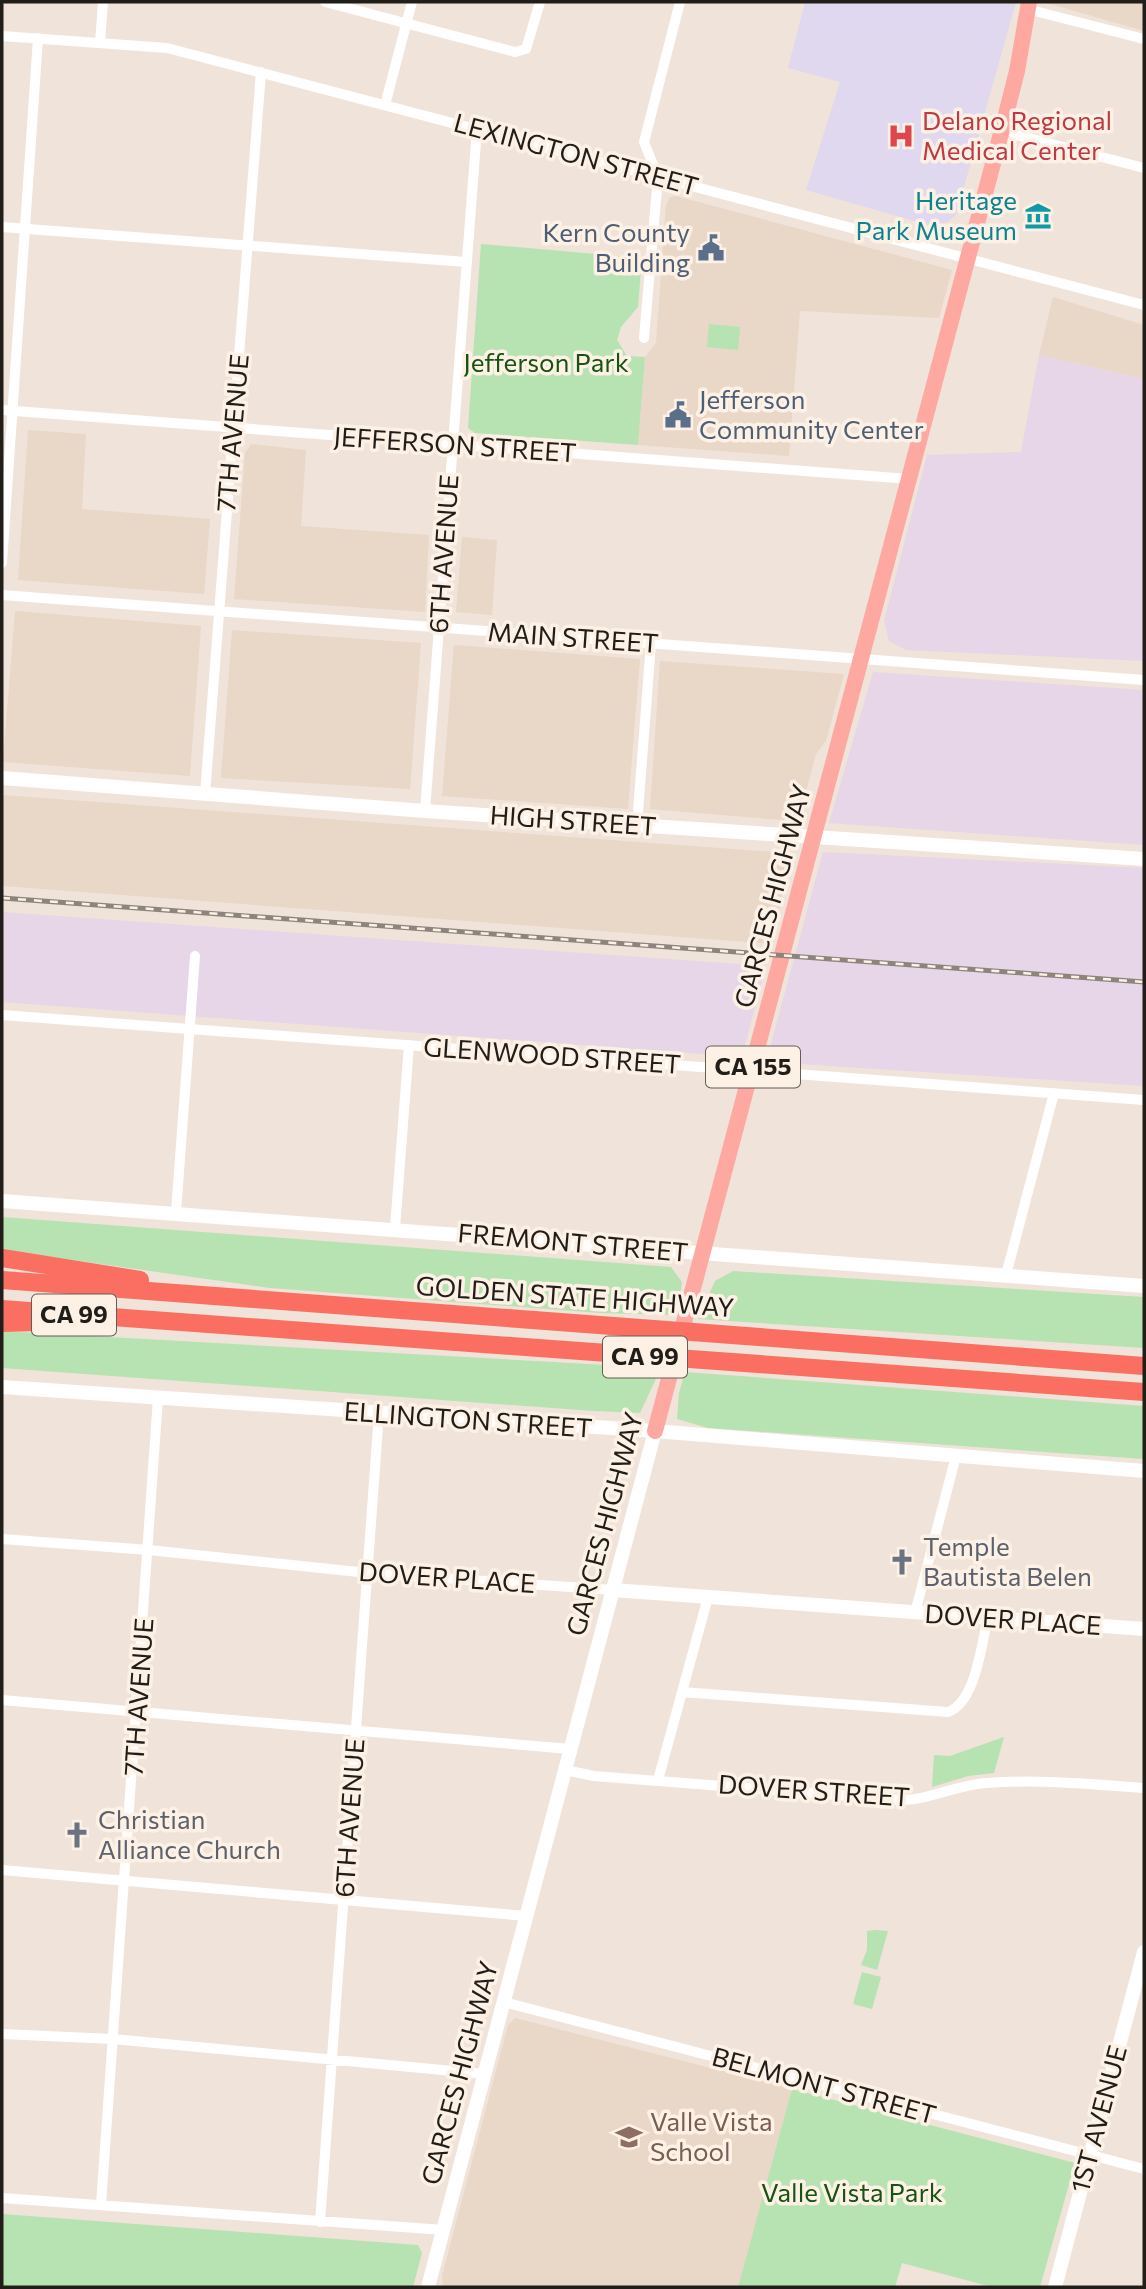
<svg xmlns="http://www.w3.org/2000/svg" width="1146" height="2289" viewBox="0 0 1146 2289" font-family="Commissioner,sans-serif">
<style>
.built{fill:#e9d7c7}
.industrial{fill:#e7d6e7}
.medical{fill:#dfd8ee}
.green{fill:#b7e2b2}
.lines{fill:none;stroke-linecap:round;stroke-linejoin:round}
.street{stroke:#fff;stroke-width:10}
.secondary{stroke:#fff;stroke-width:14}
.primary{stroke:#fda8a1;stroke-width:16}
.highway{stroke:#fb6e62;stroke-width:18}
.rail-casing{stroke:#8c847d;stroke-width:5}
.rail{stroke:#fdf1e6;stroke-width:2.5;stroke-dasharray:8;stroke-linecap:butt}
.labels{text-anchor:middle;stroke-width:7;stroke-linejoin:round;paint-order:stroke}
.shield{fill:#fdf1e6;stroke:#635d56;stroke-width:2}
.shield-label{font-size:24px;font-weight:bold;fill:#211d19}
.health-label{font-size:26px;fill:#be3a42;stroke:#fdf1e6;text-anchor:start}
.street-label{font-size:26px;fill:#211d19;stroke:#fdf1e6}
.culture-label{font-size:26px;fill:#0d838f;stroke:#fdf1e6;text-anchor:end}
.service-label{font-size:26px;fill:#4e5e75;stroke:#fdf1e6;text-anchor:end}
.park-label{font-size:26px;fill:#185411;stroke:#fdf1e6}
.worship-label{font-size:26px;fill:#5b616d;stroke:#fdf1e6;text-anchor:start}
.education-label{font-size:26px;fill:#785e54;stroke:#fdf1e6;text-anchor:start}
</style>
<rect width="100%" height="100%" fill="#f0e3d9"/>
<path class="built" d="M1144,2V31L1047,3V2Z
M676,196L952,270L939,318L800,311L789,456L638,445L645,357L656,343L666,205L670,197Z
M1053,297L1144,325V379L1039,355Z
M28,430L86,434L82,509L210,519L204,594L18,580Z
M251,444L306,450L301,526L429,535L425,612L234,599L245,453Z
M462,537L497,540L492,615L456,612Z
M15,611L201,626L190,776L3,762Z
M232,630L421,643L410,789L221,778Z
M454,645L640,659L628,809L442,796Z
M660,661L844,674L826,741L816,754L799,818L793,821L650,809Z
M2,795L665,844L790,853L773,944L2,886Z
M515,2018L792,2089L738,2287H446L443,2285L442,2276L508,2025Z"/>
<path class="industrial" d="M1039,355L1144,379V661L906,650L889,641L884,621L927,455L1021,452Z
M873,672L1144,690V845L829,823Z
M823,852L1144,868V1086L766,1062Z
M2,912L766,966L742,1057L2,1002Z"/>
<path class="medical" d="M805,2H1016L956,215L939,228L806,190L840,82L788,68Z"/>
<path class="green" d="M481,244L642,258L638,307L621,327L617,340L627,356L645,357L638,445L475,433L468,428Z
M709,324L740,327L738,350L707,347Z
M2,1217L671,1267L682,1282L679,1302L671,1315L600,1313L270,1288L2,1250Z
M733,1271L1144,1297V1348L698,1319L715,1281Z
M2,1331L661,1368L640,1413L594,1411L2,1368Z
M685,1372L1144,1406V1459L708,1428L677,1419L679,1393Z
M1004,1737L994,1773L968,1776L932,1787L934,1755L950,1756Z
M875,1930L888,1931L877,1970L861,1965L867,1950V1931Z
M862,1972L881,1977L872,2009L853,2004Z
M792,2089L1075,2163L1040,2287H992L902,2263L895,2287H738Z
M2,2214L418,2245L422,2253L413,2287H2Z"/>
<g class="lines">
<path class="street" d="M325,2L515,52L526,49L540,2
M1027,9L1144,39
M2,36L167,48L1144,305
M100,43L103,2
M385,105L412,2
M1003,126L1017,135L1144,168
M2,227L466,262
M644,338L658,177L644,142L680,2
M2,410L909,479
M2,563L38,38
M2,595L1144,680
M205,794L261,72
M425,811L477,129
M637,825L651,643
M2,1015L1144,1100
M176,1212L195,956
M395,1228L409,1045
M1006,1275L1054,1093
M2,1539L149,1550L368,1573L613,1590
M915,1613L956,1456
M682,1692L948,1712C976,1702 981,1645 988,1618
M2,1700L570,1749
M565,1770L594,1776L901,1800C930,1800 956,1785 986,1783C1039,1779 1091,1784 1144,1788
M658,1780L708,1597
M2,1870L526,1916
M504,2002L1144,2169
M2,2034L113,2039L485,2074
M2,2198L444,2230
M101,2205L158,1398
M320,2222L379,1413"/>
<path class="secondary" d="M2,778L425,811L1144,859
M2,1201L1144,1286
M2,1387L655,1431L1144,1471
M613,1590L1144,1629
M428,2287L655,1431
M1055,2287L1144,1952"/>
<path class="primary" d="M655,1431L1003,126L1017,71L1029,2"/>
<path class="highway" d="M2,1258L140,1280
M2,1280L1144,1366
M2,1309L1144,1392
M2,1323L40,1322"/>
<g class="rail-casing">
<path id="rail" d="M2,898L1144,982"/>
</g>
<use href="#rail" class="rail"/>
</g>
<defs>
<g id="hospital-bare" transform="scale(2.1)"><path d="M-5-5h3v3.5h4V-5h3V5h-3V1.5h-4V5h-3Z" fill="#e0444e" stroke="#fdf1e6" stroke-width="2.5" paint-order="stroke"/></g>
<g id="museum-bare" transform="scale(2.1)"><path d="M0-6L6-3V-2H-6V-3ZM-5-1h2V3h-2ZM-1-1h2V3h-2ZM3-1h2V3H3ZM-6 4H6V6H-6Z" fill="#0f9aa8" stroke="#fdf1e6" stroke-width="2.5" paint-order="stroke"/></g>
<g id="civic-bare" transform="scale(2.1)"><path d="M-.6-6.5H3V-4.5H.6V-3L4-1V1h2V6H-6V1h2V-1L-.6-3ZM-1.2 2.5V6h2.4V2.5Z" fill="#5c6f8a" stroke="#fdf1e6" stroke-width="2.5" paint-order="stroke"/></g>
<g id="church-bare" transform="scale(2.1)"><path d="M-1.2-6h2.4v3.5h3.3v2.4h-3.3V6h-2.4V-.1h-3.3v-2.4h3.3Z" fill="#6b7280" stroke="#fdf1e6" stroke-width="2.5" paint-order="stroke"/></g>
<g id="school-bare" transform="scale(2.1)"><path d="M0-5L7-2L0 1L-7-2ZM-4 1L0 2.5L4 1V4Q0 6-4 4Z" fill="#8d6e63" stroke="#fdf1e6" stroke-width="2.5" paint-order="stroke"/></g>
</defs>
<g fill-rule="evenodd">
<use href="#hospital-bare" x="901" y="136"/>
<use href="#museum-bare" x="1038" y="216"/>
<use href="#civic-bare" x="711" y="248"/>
<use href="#civic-bare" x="678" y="415"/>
<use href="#church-bare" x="902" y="1562"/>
<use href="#church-bare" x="77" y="1835"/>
<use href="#school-bare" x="629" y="2137"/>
</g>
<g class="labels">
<g class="shield">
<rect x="706" y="1046.5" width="94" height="41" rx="5"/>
<rect x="32" y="1294.5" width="84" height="41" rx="5"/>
<rect x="603" y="1336.5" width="84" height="41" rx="5"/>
</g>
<g class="shield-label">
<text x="753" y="1075">CA 155</text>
<text x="74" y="1323">CA 99</text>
<text x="645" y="1365">CA 99</text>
</g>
<g class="health-label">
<text x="922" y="130">Delano Regional<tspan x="922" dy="30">Medical Center</tspan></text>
</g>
<g class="street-label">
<text transform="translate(576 155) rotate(15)" y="9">LEXINGTON STREET</text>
<text transform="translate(233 433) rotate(-85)" y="9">7TH AVENUE</text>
<text transform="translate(455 445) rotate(4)" y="9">JEFFERSON STREET</text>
<text transform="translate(444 554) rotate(-86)" y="9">6TH AVENUE</text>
<text transform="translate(573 638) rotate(4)" y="9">MAIN STREET</text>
<text transform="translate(573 821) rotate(4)" y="9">HIGH STREET</text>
<text transform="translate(773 896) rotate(-75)" y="9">GARCES HIGHWAY</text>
<text transform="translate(552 1056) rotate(4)" y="9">GLENWOOD STREET</text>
<text transform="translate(573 1243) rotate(5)" y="9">FREMONT STREET</text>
<text transform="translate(575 1297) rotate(4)" y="9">GOLDEN STATE HIGHWAY</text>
<text transform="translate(468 1420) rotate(4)" y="9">ELLINGTON STREET</text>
<text transform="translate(605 1524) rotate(-75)" y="9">GARCES HIGHWAY</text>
<text transform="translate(447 1578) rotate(4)" y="9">DOVER PLACE</text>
<text transform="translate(1013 1620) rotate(4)" y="9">DOVER PLACE</text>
<text transform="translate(139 1697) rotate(-86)" y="9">7TH AVENUE</text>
<text transform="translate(814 1791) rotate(4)" y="9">DOVER STREET</text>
<text transform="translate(350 1818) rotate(-86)" y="9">6TH AVENUE</text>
<text transform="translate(460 2073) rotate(-75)" y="9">GARCES HIGHWAY</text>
<text transform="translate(824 2086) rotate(15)" y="9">BELMONT STREET</text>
<text transform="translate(1099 2119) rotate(-75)" y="9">1ST AVENUE</text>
</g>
<g class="culture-label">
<text x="1017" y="210">Heritage<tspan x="1017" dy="30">Park Museum</tspan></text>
</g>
<g class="service-label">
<text x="690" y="242">Kern County<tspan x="690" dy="30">Building</tspan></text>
<text x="699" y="409" text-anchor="start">Jefferson<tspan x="699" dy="30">Community Center</tspan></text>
</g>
<g class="park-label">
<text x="546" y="372">Jefferson Park</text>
<text x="852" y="2202">Valle Vista Park</text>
</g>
<g class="worship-label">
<text x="923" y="1556">Temple<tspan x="923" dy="30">Bautista Belen</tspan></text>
<text x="98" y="1829">Christian<tspan x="98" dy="30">Alliance Church</tspan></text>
</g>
<g class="education-label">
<text x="650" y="2131">Valle Vista<tspan x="650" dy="30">School</tspan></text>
</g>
</g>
<rect width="1146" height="2289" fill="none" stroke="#211d19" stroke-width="7"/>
</svg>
